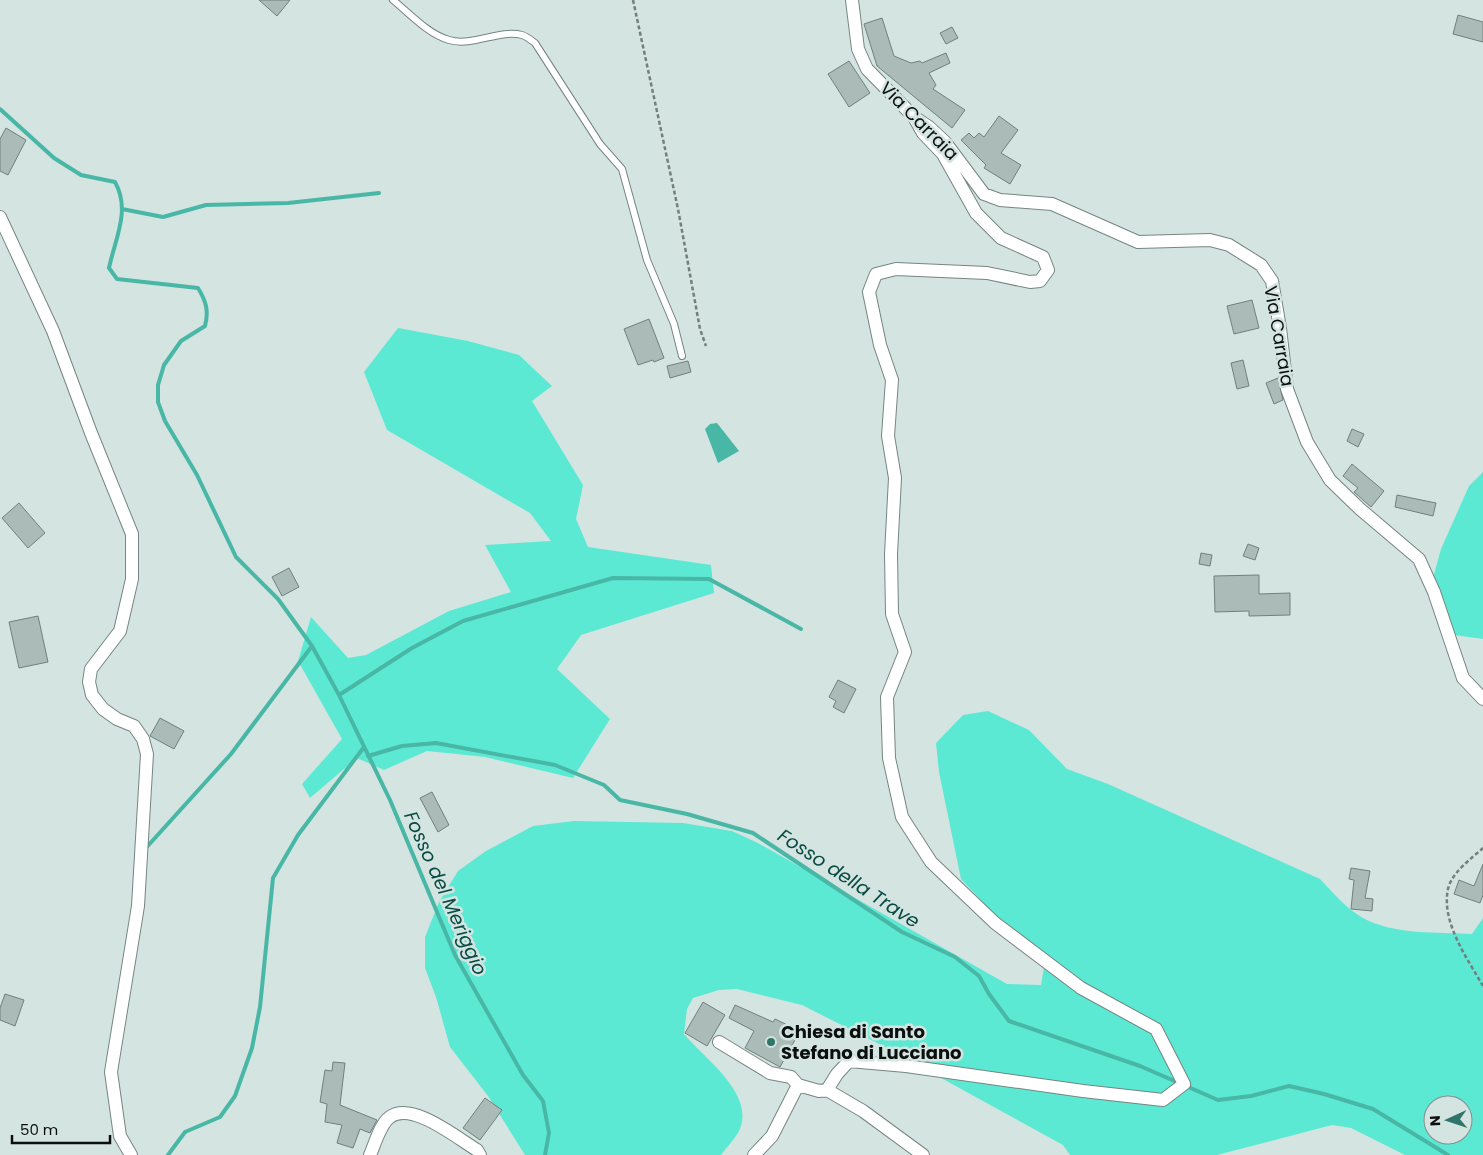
<svg xmlns="http://www.w3.org/2000/svg" width="1483" height="1155" viewBox="0 0 1483 1155" font-family="Poppins,sans-serif">
<style>
.green{fill:#5ce9d4;fill-rule:evenodd}
.water{fill:#48b7a6}
.lines{fill:none;stroke-linecap:round;stroke-linejoin:round}
.stream{stroke:#48b7a6;stroke-width:4}
.building{fill:#abbbb7;stroke:#71807d}
.service-casing{stroke:#768581;stroke-width:8}
.minor-casing{stroke:#768581;stroke-width:14}
.path{stroke:#747f7d;stroke-width:2.5;stroke-dasharray:4 2.5;stroke-linecap:butt}
.service{stroke:#fff;stroke-width:6}
.minor{stroke:#fff;stroke-width:12}
.poi-dot{fill:#2f756a;stroke:#d4e4e1;stroke-width:2}
.labels{text-anchor:middle;stroke-width:5;stroke-linejoin:round;paint-order:stroke}
.street-label{font-size:18px;fill:#0b100f;stroke:#d4e4e1}
.poi-label{font-size:18px;font-weight:bold;fill:#0b100f;stroke:#d4e4e1;text-anchor:start}
.water-label{font-size:19px;font-style:italic;fill:#084b43;stroke:#d4e4e1}
</style>
<rect width="100%" height="100%" fill="#d4e4e1"/>
<path class="green" d="M398,328L468,341L519,355L552,386L532,401L583,485L576,519L588,547L711,565L714,593L581,635L557,669L610,719L573,778L485,757L427,751L384,770L357,758L310,798L302,784L342,739L298,661L311,617L348,658L366,655L449,611L511,592L485,545L551,541L530,513L387,430L364,372Z
M1483,472V639L1454,635L1433,578L1441,549L1469,486Z
M988,711L1029,730L1067,769L1108,784L1320,879C1333,893 1346,908 1363,918C1394,935 1438,932 1472,934L1483,918V1155H1405L1351,1128L1332,1125L1217,1155H1070L1063,1145L883,1046L802,1005L737,989L719,990L693,998L687,1009L684,1034C706,1060 758,1096 738,1133C733,1141 726,1148 721,1155H525L488,1096L450,1047L436,997L425,968V937L439,902L458,871L486,851L533,826L574,821L683,823L732,831L758,843L1007,984L1041,985L1044,967L961,879L939,772L936,743L963,715ZM1433,1105H1463V1135H1433Z"/>
<path class="water" d="M717,423L739,451L718,463L705,429L710,424Z"/>
<g class="lines">
<path class="stream" d="M0,109L54,158L81,175L115,182C131,210 115,239 109,268L117,279L198,288C206,301 209,311 205,326L181,341L164,365L158,385V402L165,421L197,475L236,557L278,599L312,646L339,695L390,800L455,955L523,1075L543,1101L549,1133L545,1155
M122,209L163,217L206,205L288,203L379,193
M339,695L412,648L463,621L613,578L709,579L801,629
M368,756L402,746L436,743L555,765L604,785L620,800L687,814L753,833L902,932L955,957L979,976L989,994L1009,1021L1140,1066L1179,1083
M145,849L231,754L312,646
M1186,1086L1218,1100L1251,1096L1289,1086L1324,1094L1373,1109L1448,1155
M168,1155L185,1132L220,1117L235,1096L252,1048L260,1007L273,878L298,835L364,747"/>
</g>
<path class="building" d="M259,0H290L277,16Z
M1458,15L1483,22V42L1453,34Z
M882,18L894,56L911,63L920,61L922,63L946,53L950,63L929,73L936,85L933,89L965,110L952,128L877,66L864,24Z
M952,27L958,38L946,44L940,33Z
M849,61L870,93L849,107L828,74Z
M999,116L1018,130L1001,153L1021,165L1010,184L984,168L986,165L961,140L969,133L974,138L979,133L984,137Z
M6,128L26,140L8,175L0,171V139Z
M1252,300L1259,328L1234,334L1227,306Z
M649,319L664,358L654,362L653,360L638,365L624,329Z
M1243,360L1249,386L1237,389L1231,363Z
M688,361L691,372L670,378L667,366Z
M1278,378L1283,400L1274,404L1266,383Z
M1352,429L1364,434L1358,447L1347,441Z
M1352,464L1384,491L1371,507L1354,492L1358,488L1343,476Z
M1397,495L1436,503L1433,516L1395,507Z
M19,503L45,533L28,548L2,518Z
M1248,544L1259,548L1255,560L1243,556Z
M1201,553L1212,555L1210,566L1199,564Z
M289,568L299,587L282,596L272,577Z
M1259,575V594L1290,593V615L1249,616V611L1215,612L1214,576Z
M38,616L48,662L19,668L9,622Z
M838,680L856,689L844,713L833,707L836,701L829,697Z
M160,718L184,731L174,749L150,736Z
M432,792L449,825L438,832L420,798Z
M1483,864V895L1480,903L1454,894L1459,880L1474,886Z
M1351,868L1370,871L1365,898L1373,899L1372,911L1351,909L1354,880L1349,879Z
M5,994L24,1000L15,1026L0,1020V1008Z
M703,1002L725,1015L707,1046L685,1033Z
M735,1005L773,1022L775,1019L800,1031L780,1067L745,1048L754,1031L729,1018Z
M333,1062L345,1063L340,1105L377,1120L370,1133L360,1129L353,1148L337,1143L342,1125L325,1122L327,1104L320,1102L325,1070L332,1071Z
M485,1098L502,1110L480,1140L463,1128Z"/>
<g class="lines">
<g class="service-casing">
<path id="service" d="M393,0C410,14 428,34 449,40C473,47 499,29 522,35C526,36 531,40 535,43L600,144L622,169L647,260L674,324L682,356"/>
</g>
<g class="minor-casing">
<path id="minor" d="M852,0L858,49L867,69L914,117L929,127L945,142L984,194L1000,200L1052,204L1138,242L1210,240L1229,245L1261,265L1272,281L1280,328L1287,389L1307,442L1330,480L1360,509L1419,559L1434,592L1463,678L1483,699
M0,217L53,331L91,433L132,534V579L120,631L91,669L89,682L92,695L103,709L117,719L134,726L143,739L147,754L138,906L111,1072L120,1136L131,1155
M719,1042L770,1073L791,1077L798,1085
M827,1090L863,1111L923,1155
M370,1155C375,1144 380,1124 390,1117C412,1101 457,1138 477,1150L480,1155
M754,1155L772,1136L798,1085L819,1091L827,1090L837,1074L849,1061L906,1066L1083,1091L1163,1100L1184,1084L1156,1029L1081,988L995,923L931,862L902,817L889,758L887,697L905,652L892,614L891,554L895,478L888,436L892,380L880,345L869,292L876,274L896,269L987,273L1030,282L1040,281L1048,270L1043,257L1001,238L976,213L943,154L923,133L914,117"/>
</g>
<path class="path" d="M633,0L678,209L700,329L706,346
M1483,848C1471,859 1452,872 1448,889C1441,922 1467,958 1483,986"/>
<use href="#service" class="service"/>
<use href="#minor" class="minor"/>
</g>
<circle class="poi-dot" cx="771" cy="1042" r="5"/>
<g class="labels">
<g class="street-label">
<text transform="translate(919 121) rotate(45)" y="6">Via Carraia</text>
<text transform="translate(1279 336) rotate(80)" y="6">Via Carraia</text>
</g>
<g class="poi-label">
<text x="781" y="1038">Chiesa di Santo<tspan x="781" dy="21">Stefano di Lucciano</tspan></text>
</g>
<g class="water-label">
<text transform="translate(849 878) rotate(33)" y="7">Fosso della Trave</text>
<text transform="translate(446 893) rotate(66)" y="7">Fosso del Meriggio</text>
</g>
</g>
<g transform="translate(1448 1120) rotate(267)"><circle r="24" fill="#d4e4e1" stroke="#848f8d"/>
<path d="M0-4L9 19L0 12L-9 19Z" fill="#2f756a"/>
<text y="-8" font-size="14" font-weight="bold" text-anchor="middle" fill="#0b100f">N</text>
</g>
<path d="M12 1135v8h98v-8" fill="none" stroke="#0b100f" stroke-width="2.5"/>
<text x="20" y="1135" font-size="15" fill="#0b100f" stroke="#d4e4e1" stroke-width="4" paint-order="stroke">50 m</text>
</svg>
